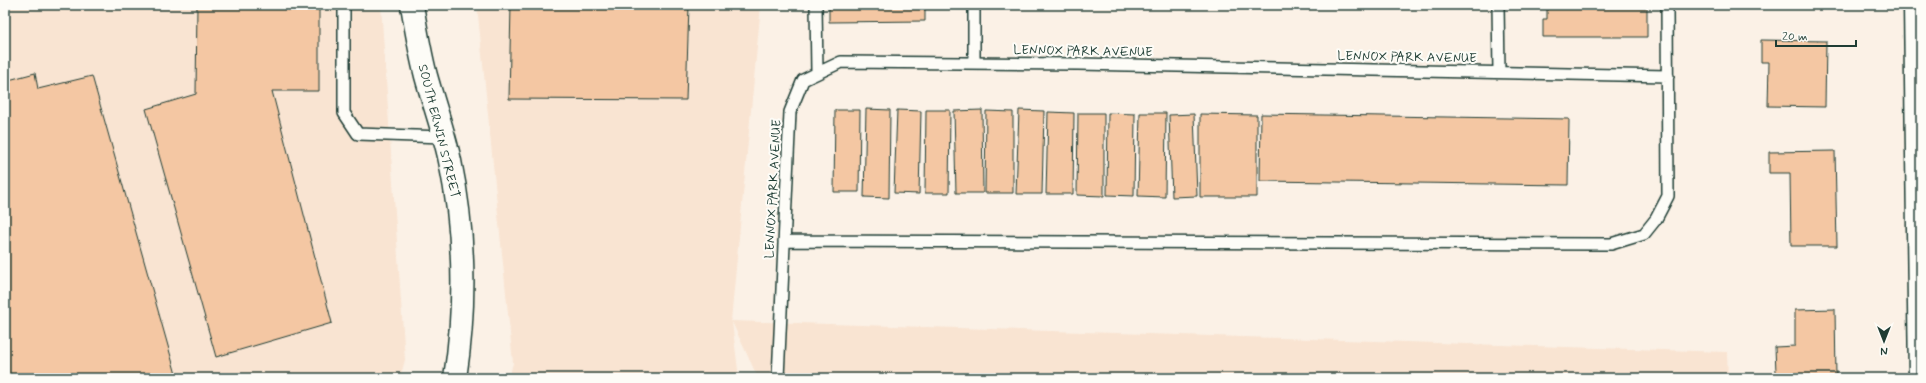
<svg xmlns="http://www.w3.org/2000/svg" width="1926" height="383" viewBox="0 0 1926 383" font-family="Mynerve,sans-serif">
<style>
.built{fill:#f9e4d2}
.building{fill:#f4c7a3;stroke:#1f3d34}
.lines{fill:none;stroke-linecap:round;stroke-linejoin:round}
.lane-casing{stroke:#1f3d34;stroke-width:14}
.street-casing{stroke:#1f3d34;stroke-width:25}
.secondary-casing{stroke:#1f3d34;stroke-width:25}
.lane{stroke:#fdfcf7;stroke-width:11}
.street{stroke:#fdfcf7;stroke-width:22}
.secondary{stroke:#fdfcf7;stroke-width:22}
.labels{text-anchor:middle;stroke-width:4;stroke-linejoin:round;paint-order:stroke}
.street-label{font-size:13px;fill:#1f3d34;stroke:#fdfcf7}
</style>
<rect width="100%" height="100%" fill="#fbf1e6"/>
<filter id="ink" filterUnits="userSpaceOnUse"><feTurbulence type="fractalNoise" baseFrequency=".025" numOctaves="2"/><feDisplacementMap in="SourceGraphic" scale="8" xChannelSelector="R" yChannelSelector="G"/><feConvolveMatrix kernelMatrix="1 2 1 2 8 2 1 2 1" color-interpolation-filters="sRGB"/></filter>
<g filter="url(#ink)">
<path class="built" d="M5,5H381L405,360L400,378H5Z
M477,5H761L731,321L1727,352L1728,378H758L732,322L739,378H509L513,363Z"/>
<path class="building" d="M197,5H319V91H272L332,323L216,357L146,109L196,94Z
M511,5H689L686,100L509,99Z
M829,5H925V21L829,22Z
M1547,5H1647V37H1543V19H1547Z
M1761,40L1826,41L1825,107L1768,106L1769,62H1761Z
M35,73L38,89L92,76L177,378H5V81Z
M866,109L890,110L889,198L864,197Z
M835,110H860L859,192H834Z
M897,110L921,111L919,194L894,193Z
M926,110H950L949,193H925Z
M982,110L983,193H956L954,111Z
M1019,110L1044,111L1042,194H1016Z
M986,111L1013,112V193H985Z
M1048,112L1074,113L1073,194H1046Z
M1078,113H1104V196L1077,195Z
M1108,113L1135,114L1134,196L1107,195Z
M1140,113H1166L1165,197L1138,196Z
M1194,114L1197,196L1172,197L1169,115Z
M1200,114L1257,115V197H1200Z
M1261,114L1569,119L1568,185L1260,181Z
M1835,151L1837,246H1791L1790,173H1769V152Z
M1835,309L1836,378H1794V373H1776L1775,347L1795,346V310Z"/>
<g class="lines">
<g class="lane-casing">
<path id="lane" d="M344,5V113L358,134L443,137
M816,5L817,73
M1498,5L1499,72
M974,63V5
M784,241L1611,244L1644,234L1656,219L1668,196L1667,5
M778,378L790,112L803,80L841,62L1078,64L1668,76"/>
</g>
<g class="street-casing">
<path id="street" d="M1915,5L1920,378"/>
</g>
<g class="secondary-casing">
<path id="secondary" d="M412,5C416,29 420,53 426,76C434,105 444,132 450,161C465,233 466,306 455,378"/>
</g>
<use href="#lane" class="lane"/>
<use href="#street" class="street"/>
<use href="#secondary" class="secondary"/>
</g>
</g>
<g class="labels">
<g class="street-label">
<text transform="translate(1083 50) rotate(1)" y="5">LENNOX PARK AVENUE</text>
<text transform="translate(1407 56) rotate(1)" y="5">LENNOX PARK AVENUE</text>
<text transform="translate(440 131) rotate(76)" y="5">SOUTH ERWIN STREET</text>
<text transform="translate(772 189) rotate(-87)" y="5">LENNOX PARK AVENUE</text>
</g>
</g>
<rect width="1926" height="383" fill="none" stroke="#fdfcf7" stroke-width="20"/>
<rect x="10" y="10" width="1906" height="363" fill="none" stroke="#1f3d34" stroke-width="1.5" filter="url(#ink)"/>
<g transform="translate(1884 341) rotate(180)" stroke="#fdfcf7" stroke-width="3" paint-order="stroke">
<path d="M0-3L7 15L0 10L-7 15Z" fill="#1f3d34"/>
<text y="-6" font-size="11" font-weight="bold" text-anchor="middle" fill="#1f3d34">N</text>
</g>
<path d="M1776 40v6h80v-6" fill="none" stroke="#1f3d34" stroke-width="2"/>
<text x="1782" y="40" font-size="12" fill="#1f3d34" stroke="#fdfcf7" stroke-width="3" paint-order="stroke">20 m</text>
</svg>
